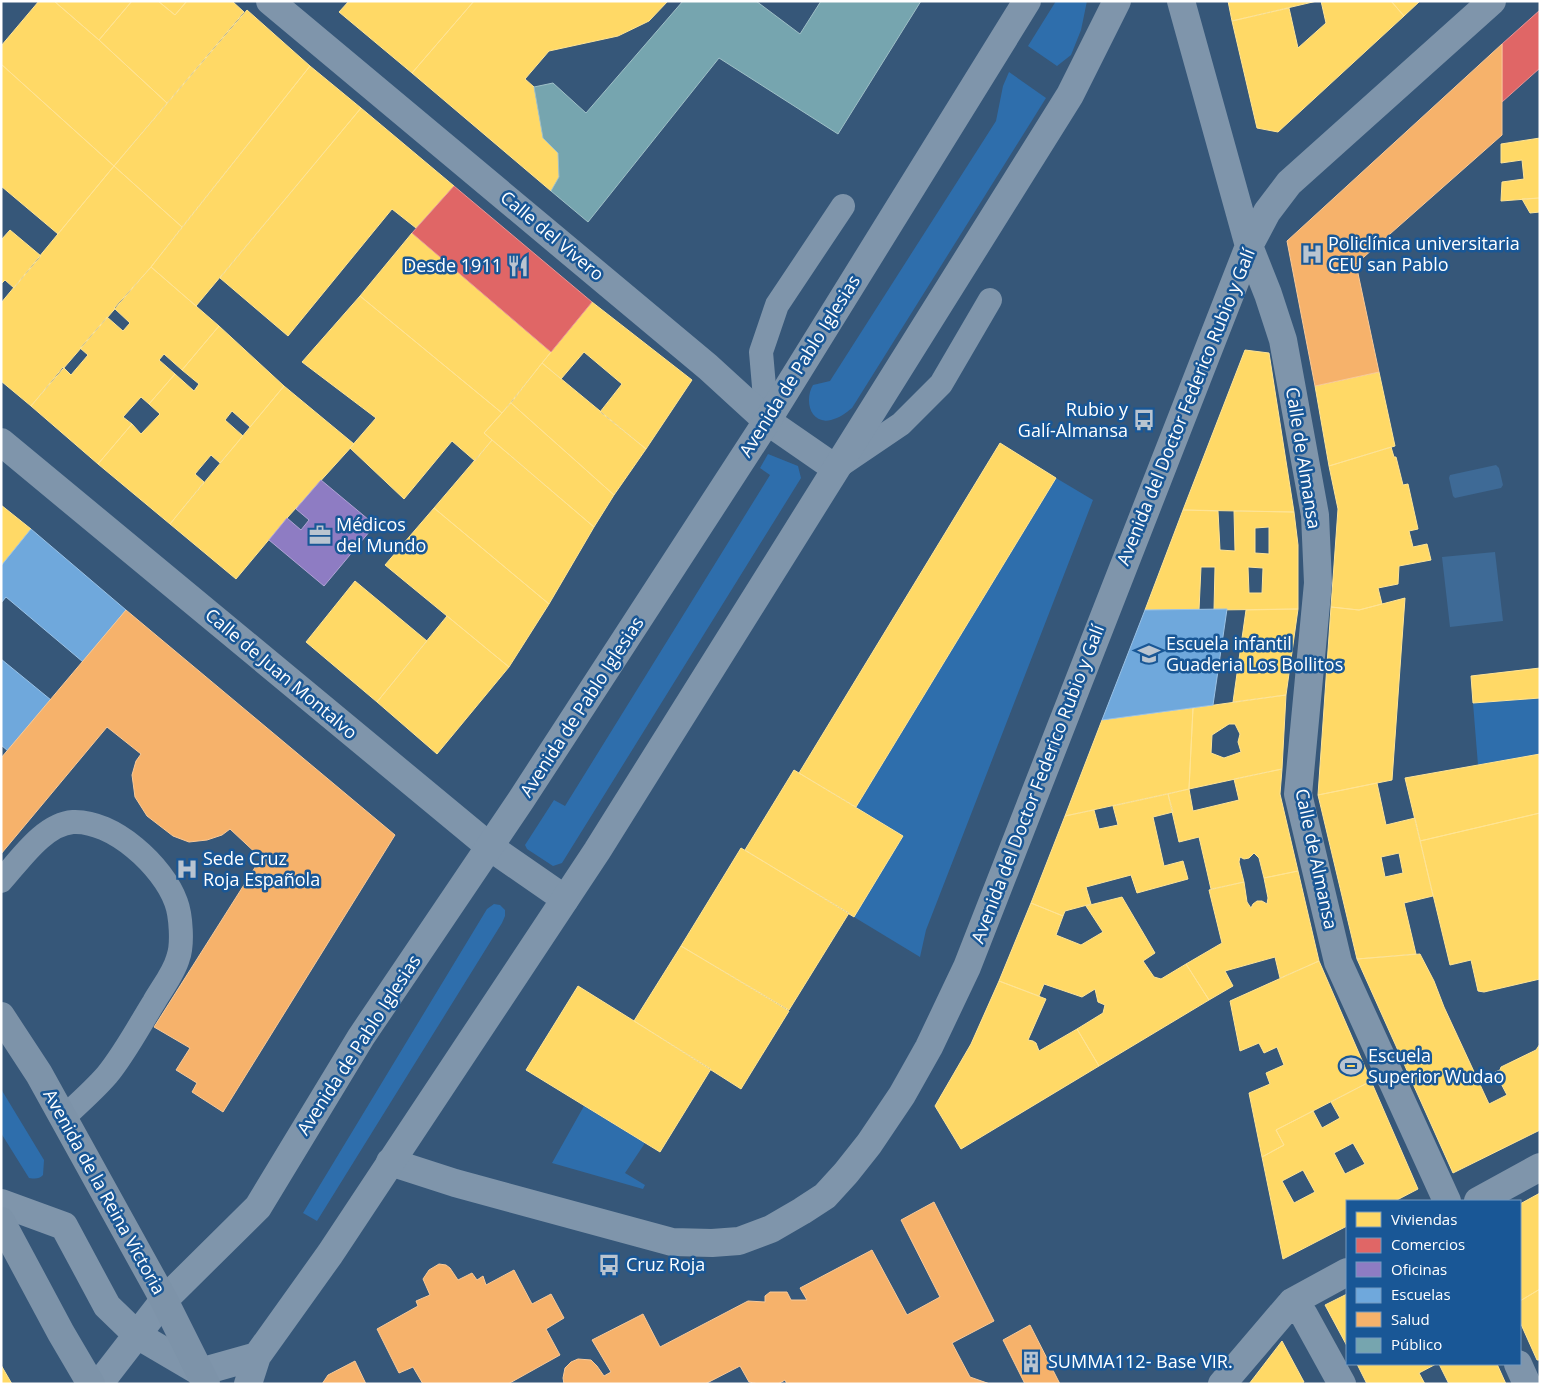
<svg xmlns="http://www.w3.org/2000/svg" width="1541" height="1385" viewBox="0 0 1541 1385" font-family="'Open Sans',sans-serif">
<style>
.green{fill:#2e6eac}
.water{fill:#3e6a96}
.homes{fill:#ffd966;stroke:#ffe494;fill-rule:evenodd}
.shops{fill:#e06666;stroke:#e99494}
.offices{fill:#8e7cc3;stroke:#b0a3d5}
.schools{fill:#6fa8dc;stroke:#9ac2e6}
.health{fill:#f6b26b;stroke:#f9c997}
.public{fill:#76a5af;stroke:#9fc0c7}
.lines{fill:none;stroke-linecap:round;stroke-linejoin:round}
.service{stroke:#7f95ab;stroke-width:24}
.minor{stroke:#7f95ab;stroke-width:28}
.tertiary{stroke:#7f95ab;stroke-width:28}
.primary{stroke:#7d93a9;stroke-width:28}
.labels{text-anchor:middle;stroke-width:5;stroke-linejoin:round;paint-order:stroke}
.street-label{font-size:18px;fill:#fff;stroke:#195796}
.poi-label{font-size:18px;fill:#fff;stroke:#195796;text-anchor:start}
</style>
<rect width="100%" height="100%" fill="#365779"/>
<path class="green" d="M1056,1H1087L1081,30L1071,55L1057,66L1028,46Z
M1009,72L1046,98L852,408C846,413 839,418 831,420C810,425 804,400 813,385L830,381L996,121L1003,86Z
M768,454L798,466L801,478L562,863L553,866L527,849L525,845L554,800L565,806L770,475L760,468Z
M1056,478L1093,500L926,930L920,957L854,917L856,807Z
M1540,698V754L1478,765L1473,703Z
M494,904L500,905L505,910V916L502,923L317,1221L303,1213L487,909Z
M1,1089L44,1160L43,1175C39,1179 36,1179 29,1178L1,1133Z
M584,1106L645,1143L625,1173L645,1185L643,1189L552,1163Z"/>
<path class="water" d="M1496,465L1499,468L1503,485L1501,488L1455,498L1453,496L1449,478L1450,475Z
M1495,552L1503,621L1450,627L1442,557Z"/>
<path class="homes" d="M39,1H54L99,40L167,103L114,166L1,64V46Z
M54,1H132L99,40Z
M132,1H158L175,15L187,1H232L244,12L167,103L99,40Z
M158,1H187L175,15Z
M349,1H474L412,73L339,12Z
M474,1H668L649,21L618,36L549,51L525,79L534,87L543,138L558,153L559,177L551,191L412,73Z
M1228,1H1317L1232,21Z
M1321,1H1391L1404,16L1278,132L1257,128L1232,21L1289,8L1298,48L1326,23Z
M1391,1H1420L1404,16Z
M247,10L310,66L182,227L114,166Z
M1,64L114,166L58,234L1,186Z
M310,66L361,108L196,306L151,267Z
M361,108L454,186L416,228L392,209L288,336L220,278Z
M1540,138V198L1501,201L1502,182L1524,179L1522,160L1501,163V144Z
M114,166L182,227L151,267L31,406L1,381V303Z
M1540,198V212L1530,213L1522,199Z
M10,230L41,256L14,288L5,280L1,284V240Z
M412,233L551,352L502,413L360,296Z
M151,267L219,326L182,370L164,354L159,360L175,374L149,404L141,397L123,417L132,424L98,464L31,406L63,367L71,375L88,355L80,348L107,317L123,331L130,323L114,308Z
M360,296L502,413L484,433L492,440L475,461L452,441L404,499L350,448L376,418L302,362Z
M592,302L692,380L646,449L600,412L622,384L584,352L561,379L542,363Z
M219,326L284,386L250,427L232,411L225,420L243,436L220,463L211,455L195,474L204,482L170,524L98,464L132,424L141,434L160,414L149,404L175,374L194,391L199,384L182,370Z
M1245,350L1269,353L1294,512L1183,510Z
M542,363L646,449L614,495L511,403Z
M1379,372L1395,446L1329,466L1315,386Z
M284,386L354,444L287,518L236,579L170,524Z
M511,403L614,495L594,527L484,433Z
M492,440L594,527L549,604L434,508Z
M1000,443L1056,478L856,807L799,773Z
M1391,447L1394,457H1396L1403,485L1408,484L1418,529L1409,531L1413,547L1427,544L1431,560L1399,566L1398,584L1378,588L1382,604L1359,610L1331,607L1338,509L1329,466Z
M1,505L31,529L1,566Z
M434,508L549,604L509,667L385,565Z
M1183,510L1218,511L1220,550L1235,551L1234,511L1294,512L1298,545V609L1214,610L1215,567H1201L1199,610H1145ZM1269,527V554L1255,553V528ZM1248,567L1263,568L1262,593H1249Z
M355,581L427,641L377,702L306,642Z
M1405,598L1392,780L1318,795L1331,607L1359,610Z
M1298,609L1286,695L1233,702L1246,610Z
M447,616L509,667L437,754L377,702Z
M1540,668V698L1473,703L1471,676Z
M1286,695L1282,769L1189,789L1193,708ZM1229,724H1235L1240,734L1238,742L1241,752L1224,758L1211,753L1212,735Z
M1193,708L1189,789L1065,816L1102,720Z
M1540,754V813L1420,841L1405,778Z
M1282,769L1280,794L1298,871L1264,878L1259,858L1254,853L1249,858L1244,859L1240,857L1239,862L1244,882L1211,889L1199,837L1179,842L1168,794L1189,789L1193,811L1239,800L1234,779Z
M794,770L903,836L854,917L745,850Z
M1377,783L1386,825L1415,818L1433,896L1404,903L1416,954L1357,959L1318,795ZM1399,853L1403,873L1385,877L1381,857Z
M1168,794L1173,812L1153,817L1164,866L1183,861L1188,879L1137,893L1131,875L1086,887L1091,904L1065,911L1063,916L1031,903L1065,816L1094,810L1099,829L1118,825L1113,806Z
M1540,813V979L1484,992L1478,991L1471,960L1450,965L1420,841Z
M741,848L849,913L789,1010L681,946Z
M1298,871L1319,961L1280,978L1275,957L1225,971L1233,986L1209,1000L1186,964L1222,943L1209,890L1244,882L1247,902L1251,908L1253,904L1257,901H1262L1267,904L1268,898L1264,878Z
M1122,897L1155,953L1143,961L1154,977L1161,979L1186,964L1209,1000L1099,1066L1077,1029L1103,1013L1105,1005L1098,1002L1095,989L1082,997L1044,984L1039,996L999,981L1031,903L1063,916L1056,935L1081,945L1103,932L1086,906Z
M681,946L789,1011L741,1089L634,1021Z
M1420,954L1434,981L1444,1007L1489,1104L1507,1095L1495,1072L1500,1070L1501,1067L1536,1050L1540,1044V1130L1453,1173L1357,959Z
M1319,961L1371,1081L1276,1130L1284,1145L1262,1157L1249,1093L1270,1084L1266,1073L1284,1065L1277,1047L1264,1053L1259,1043L1240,1051L1230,1001Z
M999,981L1046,999L1028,1040L1033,1041L1036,1043L1039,1051L1077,1029L1099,1066L961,1149L935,1106L971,1044Z
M578,986L711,1069L660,1152L526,1070Z
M1371,1081L1418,1189L1395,1201H1347V1226L1283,1259L1262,1157L1284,1145L1276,1130L1313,1111L1322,1128L1340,1118L1331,1102ZM1353,1143L1365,1164L1345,1174L1334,1153ZM1303,1170L1315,1192L1294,1203L1282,1181Z
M1540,1193V1289L1520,1301V1204Z
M1540,1289V1360H1537L1520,1322V1301Z
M1347,1294V1346L1325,1305Z
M1282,1341L1304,1382L1301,1384H1249Z
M1357,1364H1436L1419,1373L1425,1384H1367Z
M1439,1364H1497L1506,1384H1449Z
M1,1365L12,1384H1Z"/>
<path class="shops" d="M1540,10V68L1502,102V44Z
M454,186L592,302L551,352L412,233Z"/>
<path class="offices" d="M321,480L375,525L324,586L269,540L287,518L301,530L309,520L296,509Z"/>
<path class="schools" d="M31,529L126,610L83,662L6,597L1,603V566Z
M1227,609L1213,705L1102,720L1145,610Z
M1,659L51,700L8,751L1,745Z"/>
<path class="health" d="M1502,44V135L1356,264L1379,372L1315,386L1287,241Z
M126,610L395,835L223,1112L192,1092L197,1083L176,1070L190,1048L154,1027L261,858L230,829L222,835L207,840L189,842L173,836L147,816L135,797L132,775L136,761L141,754L107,727L1,854V758Z
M934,1202L994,1321L952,1343L970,1377L990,1384H787L785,1380L778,1384H759L749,1382L740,1366L705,1384H564L563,1378L565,1368L571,1362L578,1359L591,1360L597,1366L604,1376L611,1372L592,1340L643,1314L660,1347L748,1301L765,1302V1296L770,1292H787L791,1300H807L800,1288L872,1250L907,1315L940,1297L901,1220Z
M439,1264L446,1265L450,1268L458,1280L472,1273L477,1280L483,1276L486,1285L514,1270L532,1304L551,1294L564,1318L546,1329L560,1355L508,1384H423L413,1367L399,1373L377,1329L418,1306L416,1301L430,1295L423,1279L429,1270Z
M1030,1325L1060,1384H1025L1003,1340Z
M355,1361L366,1384H322L328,1375Z"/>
<path class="public" d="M683,1H756L800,34L821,1H921L838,134L719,58L588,222L551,191L559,177L558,153L543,138L534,87L553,83L586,113Z"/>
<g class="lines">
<path class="service" d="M767,421L761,352L777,305L843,206
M839,466L901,424L941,384L990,300
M1,881C20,860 44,824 73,822C113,820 163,866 176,902C181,915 183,945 178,958C174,973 162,988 154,1002C139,1026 125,1053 107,1075C94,1090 78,1104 63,1118"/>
<path class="minor" d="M270,1L708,367L767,421L835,468
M1181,1L1249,246L1268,294L1283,340L1315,515L1318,583L1298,794L1338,962L1447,1201
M1,442L490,847L565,899
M390,1162L455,1183L672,1242L712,1243L739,1241L771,1229L802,1211L825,1196L846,1173L869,1144L902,1095L929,1047L967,967L1249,246L1267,212L1289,183L1492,1
M1478,1201L1540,1167
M1292,1302L1304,1315L1342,1384
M1518,1364L1527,1384
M1222,1384L1292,1302L1347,1272"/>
<path class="tertiary" d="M1,1203L64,1226L107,1306L137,1335L200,1372L257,1356
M99,1384L164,1300L258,1207L361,1037L521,800L767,421L1027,1
M248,1384L257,1356L330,1254L597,851L1070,95L1117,1"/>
<path class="primary" d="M1,1016L39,1074L164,1300L206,1384
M1,1221L61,1333L91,1384"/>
</g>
<defs>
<g id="hospital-bare" transform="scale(1.725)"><path d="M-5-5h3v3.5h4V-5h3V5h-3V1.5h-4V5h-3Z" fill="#b9c4d0" stroke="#195796" stroke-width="2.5" paint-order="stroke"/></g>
<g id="restaurant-bare" transform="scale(1.725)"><path d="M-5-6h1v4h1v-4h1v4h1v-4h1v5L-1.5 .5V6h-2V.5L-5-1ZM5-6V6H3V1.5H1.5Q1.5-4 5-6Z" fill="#b9c4d0" stroke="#195796" stroke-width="2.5" paint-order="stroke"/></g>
<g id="bus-bare" transform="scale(1.725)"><path d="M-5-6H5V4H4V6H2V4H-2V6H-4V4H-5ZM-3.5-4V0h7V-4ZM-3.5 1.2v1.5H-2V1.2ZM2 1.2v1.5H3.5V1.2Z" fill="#b9c4d0" stroke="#195796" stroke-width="2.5" paint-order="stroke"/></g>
<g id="office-bare" transform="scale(1.725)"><path d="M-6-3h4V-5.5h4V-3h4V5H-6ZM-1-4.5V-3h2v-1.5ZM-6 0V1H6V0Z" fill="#b9c4d0" stroke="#195796" stroke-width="2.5" paint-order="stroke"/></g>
<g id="school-bare" transform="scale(1.725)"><path d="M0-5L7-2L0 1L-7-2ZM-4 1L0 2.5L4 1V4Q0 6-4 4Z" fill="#b9c4d0" stroke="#195796" stroke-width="2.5" paint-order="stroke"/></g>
<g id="stadium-bare" transform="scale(1.725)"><path d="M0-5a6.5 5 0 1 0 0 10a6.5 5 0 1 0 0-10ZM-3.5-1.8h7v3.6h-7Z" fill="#b9c4d0" stroke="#195796" stroke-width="2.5" paint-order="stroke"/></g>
<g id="building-bare" transform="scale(1.725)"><path d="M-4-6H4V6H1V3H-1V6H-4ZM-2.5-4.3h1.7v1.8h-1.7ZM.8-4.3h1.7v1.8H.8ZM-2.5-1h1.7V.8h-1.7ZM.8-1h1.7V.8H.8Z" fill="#b9c4d0" stroke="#195796" stroke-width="2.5" paint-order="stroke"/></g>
</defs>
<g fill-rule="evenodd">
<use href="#hospital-bare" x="1312" y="254"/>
<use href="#restaurant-bare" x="518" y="266"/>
<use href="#bus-bare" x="1144" y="420"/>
<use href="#office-bare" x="320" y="535"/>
<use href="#school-bare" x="1149" y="654"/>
<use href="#hospital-bare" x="187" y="869"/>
<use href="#stadium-bare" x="1351" y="1066"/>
<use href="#bus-bare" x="609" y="1265"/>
<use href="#building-bare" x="1031" y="1362"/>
</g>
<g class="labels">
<g class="street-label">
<text transform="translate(552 236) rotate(40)" y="6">Calle del Vivero</text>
<text transform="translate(800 366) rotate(-58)" y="6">Avenida de Pablo Iglesias</text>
<text transform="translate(1186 407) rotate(-68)" y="6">Avenida del Doctor Federico Rubio y Galí</text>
<text transform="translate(1303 458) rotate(81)" y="6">Calle de Almansa</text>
<text transform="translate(281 674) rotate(40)" y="6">Calle de Juan Montalvo</text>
<text transform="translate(582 707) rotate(-57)" y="6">Avenida de Pablo Iglesias</text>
<text transform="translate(1038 784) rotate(-69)" y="6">Avenida del Doctor Federico Rubio y Galí</text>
<text transform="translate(1316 859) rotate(78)" y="6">Calle de Almansa</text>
<text transform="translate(359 1045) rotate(-57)" y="6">Avenida de Pablo Iglesias</text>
<text transform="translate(104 1192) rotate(61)" y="6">Avenida de la Reina Victoria</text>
</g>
<g class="poi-label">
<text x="1328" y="250">Policlínica universitaria<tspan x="1328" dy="21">CEU san Pablo</tspan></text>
<text x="502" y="272" text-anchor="end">Desde 1911</text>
<text x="1128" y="416" text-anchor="end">Rubio y<tspan x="1128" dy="21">Galí-Almansa</tspan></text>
<text x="336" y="531">Médicos<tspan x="336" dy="21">del Mundo</tspan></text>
<text x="1166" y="650">Escuela infantil<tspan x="1166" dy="21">Guaderia Los Bollitos</tspan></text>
<text x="203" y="865">Sede Cruz<tspan x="203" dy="21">Roja Española</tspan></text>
<text x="1368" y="1062">Escuela<tspan x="1368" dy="21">Superior Wudao</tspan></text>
<text x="626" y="1271">Cruz Roja</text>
<text x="1048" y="1368">SUMMA112- Base VIR.</text>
</g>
</g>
<rect width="1541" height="1385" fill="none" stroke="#ffffff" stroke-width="5"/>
<rect x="1346" y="1200" width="175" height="165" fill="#195796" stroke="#759ac0"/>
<rect x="1356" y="1212" width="25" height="15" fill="#ffd966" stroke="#759ac0"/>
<text x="1391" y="1225" font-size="15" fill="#ffffff">Viviendas</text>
<rect x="1356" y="1238" width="25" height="15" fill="#e06666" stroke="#759ac0"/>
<text x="1391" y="1250" font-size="15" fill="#ffffff">Comercios</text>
<rect x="1356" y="1262" width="25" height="15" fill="#8e7cc3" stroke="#759ac0"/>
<text x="1391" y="1275" font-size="15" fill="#ffffff">Oficinas</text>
<rect x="1356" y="1288" width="25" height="15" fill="#6fa8dc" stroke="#759ac0"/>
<text x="1391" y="1300" font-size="15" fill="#ffffff">Escuelas</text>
<rect x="1356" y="1312" width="25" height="15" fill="#f6b26b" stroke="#759ac0"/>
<text x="1391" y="1325" font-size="15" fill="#ffffff">Salud</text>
<rect x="1356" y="1338" width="25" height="15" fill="#76a5af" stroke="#759ac0"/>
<text x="1391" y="1350" font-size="15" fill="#ffffff">Público</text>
</svg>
